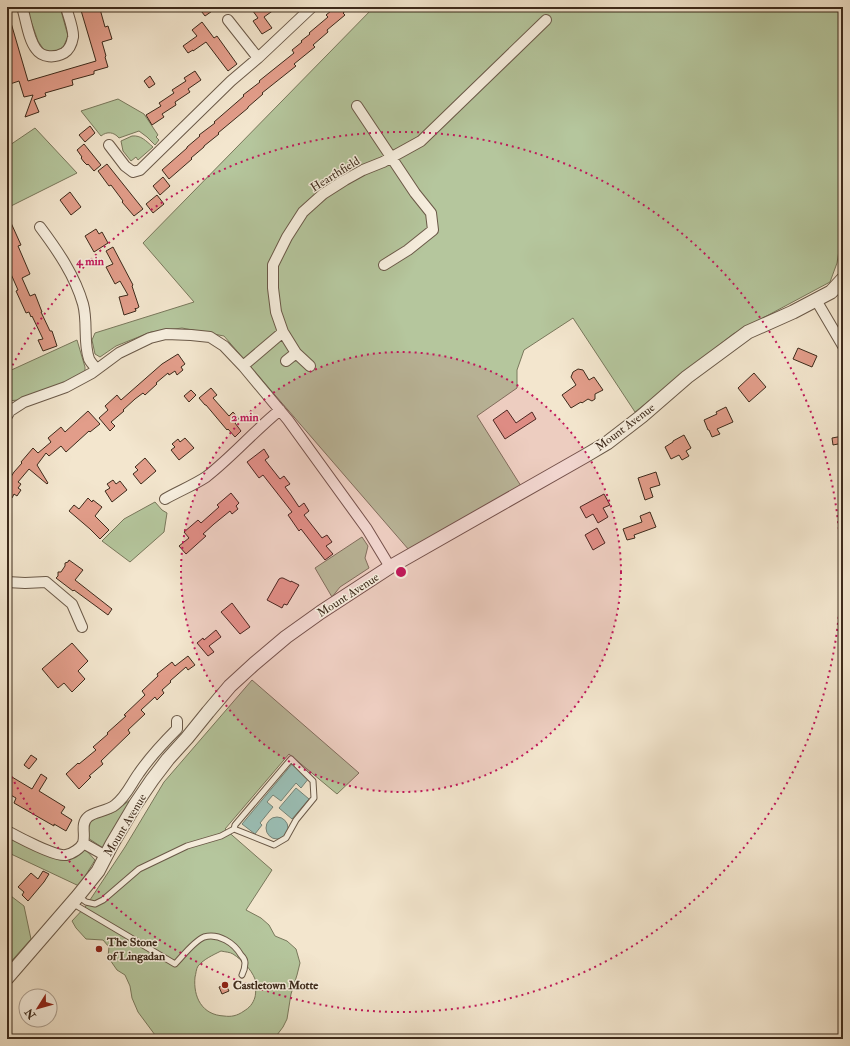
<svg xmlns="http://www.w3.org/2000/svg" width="850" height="1046" viewBox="0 0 850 1046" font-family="'IM FELL Double Pica',serif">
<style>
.green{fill:#b5c69d;stroke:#79785c;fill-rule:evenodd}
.water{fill:#9bc0b7;stroke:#758479}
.building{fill:#e29d8a;stroke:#3d2a1b}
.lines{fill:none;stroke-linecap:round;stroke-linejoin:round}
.service-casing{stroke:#6a5948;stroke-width:7}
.minor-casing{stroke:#6a5948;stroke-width:12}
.tertiary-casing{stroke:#6a5948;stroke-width:15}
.service{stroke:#f7efdf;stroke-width:5}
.minor{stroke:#f7efdf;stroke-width:10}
.tertiary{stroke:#f7efdf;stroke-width:13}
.ring{fill:none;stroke:#c2185b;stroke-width:2;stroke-dasharray:2 4}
.poi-dot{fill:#8f2418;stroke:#f7efdf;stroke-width:1.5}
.labels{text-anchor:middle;stroke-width:3;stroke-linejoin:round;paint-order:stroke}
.street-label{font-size:12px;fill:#3d2a1b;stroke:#f7efdf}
.poi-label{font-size:12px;font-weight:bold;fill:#3d2a1b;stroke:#f7efdf;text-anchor:start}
.centre{fill:#c2185b;stroke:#f7efdf;stroke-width:2}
.ring-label{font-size:12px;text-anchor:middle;font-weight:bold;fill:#c2185b;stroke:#f7efdf;stroke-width:3;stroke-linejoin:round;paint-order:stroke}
</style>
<rect width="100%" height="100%" fill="#f3e6ce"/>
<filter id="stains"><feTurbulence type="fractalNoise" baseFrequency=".005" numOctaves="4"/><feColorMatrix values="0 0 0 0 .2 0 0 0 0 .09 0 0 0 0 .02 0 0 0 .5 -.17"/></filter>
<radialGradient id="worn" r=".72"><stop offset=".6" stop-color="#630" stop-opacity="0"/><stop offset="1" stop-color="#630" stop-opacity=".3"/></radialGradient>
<path class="green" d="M26,7H60L68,36L63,48L53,53L44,50L38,41Z
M374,7H843V225L837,263L830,282L733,334L635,412L573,318L524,350L517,370V388L477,416L521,486L409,550L224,336L182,328L151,332L116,346L100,357L95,354L92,340L95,333L194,302L143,243Z
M118,99L144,114L158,135L156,137L159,140L155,145L147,137L139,131L119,138C114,132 107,131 101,136L81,111Z
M35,128L77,173L7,208V147Z
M132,136C141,135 146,141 153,147L138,160L136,157L131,161L123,151L121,141Z
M77,340L85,367V371L60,385L18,400L7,401V372Z
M155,502L162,510L167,513L164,532L130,562L102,541L124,519Z
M362,537L368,546L365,558L369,568L340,587L332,597L315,568Z
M252,680L359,773L337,794L289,754L225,829L272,870L246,910L261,918L269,925L275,936L287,941L296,949L300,963L297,975L291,994L287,1019L283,1027L274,1039H158L138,1012L132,998L130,986L125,975L117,970L108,957L109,947L103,940L86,939L76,928L72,921L86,906L125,847L164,782ZM221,951C225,952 230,952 233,954C242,960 251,969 255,979C256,983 256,993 255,997C253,1004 249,1008 244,1011C237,1016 231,1017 224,1016C202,1015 193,997 195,977C196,974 196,969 198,966C204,959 213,955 221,951Z
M133,798L103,848L88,838V824L96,818L112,813Z
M7,836L50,856L86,850L95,860L79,886L11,854H7Z
M7,893L24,906L31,939L7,966Z"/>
<path class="water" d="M292,764L309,778L301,788L296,783L281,801L273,795L267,802L273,807L260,823L262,825L255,834L242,824Z
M296,788L309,799L292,819L279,808Z
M266 828a11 11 0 1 1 22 0a11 11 0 1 1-22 0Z"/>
<path class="building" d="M80,7H92L93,11L100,9L105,27L108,26L112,39L102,42L106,56L105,57L108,67L94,71V74L72,80L73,85L45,93L46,96L34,100L39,112L25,117L33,95L24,97L19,81L7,85V16H9L28,81L96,61Z
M198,7H218L205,16Z
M250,7H278L264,17L272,28L262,34L253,21L258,18Z
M336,7H350L343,13L345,15L327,30L328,32L313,45L315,47L294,64L296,66L262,93L263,94L248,107V108L218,133L219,134L204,146V147L191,158L192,159L169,179L162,170L187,148V147L200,136L199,135L215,123L214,122L244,96L243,95L260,82L259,81L294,53L292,50L302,42L301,41L310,34L309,33L328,17L326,15Z
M202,22L214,38L217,36L237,64L228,71L206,42L193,51V50L188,53L183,46L197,36L192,30Z
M195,71L201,80L188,89L190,92L175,102L176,105L162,114L164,117L152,125L146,115L161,106L159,103L174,93L172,90L186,81L184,78Z
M150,76L155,84L149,88L144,81Z
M90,126L95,133L85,142L79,135Z
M84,144L101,165L94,171L88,164L87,165L84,162L81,158L82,157L77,150Z
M107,164L143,209L134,216L122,202L123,201L111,185L109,186L98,171Z
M163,177L170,186L160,195L153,186Z
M70,192L81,207L71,215L60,200Z
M157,195L164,204L153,213L146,204Z
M7,214L21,245L18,246L30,274L22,278L30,296L35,294L42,312H41L50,331H52L57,346L43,351L38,340L43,339L32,316L31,317L29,312L26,313L16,291L18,290L7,265Z
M96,229L99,234L102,232L108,243L94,252L85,236Z
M113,247L133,285L132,286L139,307L136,309L135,308L136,311L124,315L119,297L128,295L120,281L115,284L106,267L113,264L106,251Z
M798,348L817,356L812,367L793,359Z
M178,354L185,364L181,367L183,370L177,375L175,371L169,375L168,373L156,383L157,384L145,395L143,393L135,399L123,410L124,411L111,422L115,426L110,431L99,418L108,410L105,406L117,395L121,400L162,364Z
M578,369L583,370L589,380L594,377L603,390L595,394V399L592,401L588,399L582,403L581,402L571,408L562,395L576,385L571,377L573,372Z
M754,373L766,387L749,402L738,388Z
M211,388L217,395L213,398L229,416L233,412L239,419L235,423L241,431L235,437L228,429L227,430L206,405H205L199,398Z
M191,390L196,395L189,402L184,396Z
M726,407L733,422L717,429L720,434L712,437L709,430H708L704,420L717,414L716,412Z
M507,410L516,423L532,412L536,419L505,439L493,420Z
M88,411L100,424L90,432L89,431L66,452L61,446L49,456L46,453L37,465L48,483L47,484L29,469L18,482L21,484L18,488L21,490L17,496L14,494L12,498L7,494V483L14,472L22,463L21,462L33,448L38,453L51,442L48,438L61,427L65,432Z
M684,435L691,448L686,451L689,456L682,460L679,455L671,459L665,447L673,442V441Z
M843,436V443L833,445L832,438Z
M185,438L194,448L179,460L171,450L175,447L172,444L178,439L180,442Z
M264,449L269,457L265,460L280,479L284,476L290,484L285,487L291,495L299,507L304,503L309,511L304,515L322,538L327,535L332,542L326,546L333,554L325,560L301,529L299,531L288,515L292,512L263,475L259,478L247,462Z
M145,458L156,471L141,484L133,474L138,470L135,467Z
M656,472L660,485L650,488L653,497L645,500L638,478Z
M113,480L116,484L120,481L127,490L112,502L105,491L110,488L107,484Z
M231,493L239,503L236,506L238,509L232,514L230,511L214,524L203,534L206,536L186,554L179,546L189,538L184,532L198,520L201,523L219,507L217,505Z
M604,494L610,505L603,508L608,517L598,523L593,514L586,518L580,507Z
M88,498L92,502L93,500L102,507L95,516L109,530L100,539L90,529L69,511L74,505L79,509Z
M650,512L656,527L634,535L635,538L627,540L623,529L642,522L640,516Z
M597,528L605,543L593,550L585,535Z
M69,560L83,570L75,580L112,609L108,615L74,590L73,591L56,578L58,576V572H61L65,566V563L68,562Z
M281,578H283L291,582V581L299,585L287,605L284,604L282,608L267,600L279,579Z
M232,603L250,627L240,634L221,612Z
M216,630L221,637L209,646L214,652L208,656L197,643L203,638L204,640Z
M72,643L88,661L78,671L85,679L72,692L64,683L58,688L42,669Z
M188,656L195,665L188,670L186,667L170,681L171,682L162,690L164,693L157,700L155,697L141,710L145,714L128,730L130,733L101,761L103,764L89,776L91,777L79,789L66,774L78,763L79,764L96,750L93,747L108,734L107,733L126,716L124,715L145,695L142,691L158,676L157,674L172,662L175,666Z
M31,755L37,759L29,769L24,765Z
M7,774L32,789L41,774L47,778L39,791L65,807L61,813L72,820L66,831L54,824V826L40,818L14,803L16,798L7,793Z
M43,871L49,874L44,882L28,901L22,895L24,892L18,887L31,873L38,879Z
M226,985L229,991L222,994L219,987Z"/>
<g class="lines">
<g class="service-casing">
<path id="service" d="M291,759L313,781L314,798L296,820L286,838L274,845L234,829L235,825Z
M78,896L86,902L95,904L103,900L139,869L187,846L221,836L234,829
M72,903L175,964C182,957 194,941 204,937C219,933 234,943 241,955C243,957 245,960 245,963C245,967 244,971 242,975"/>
</g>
<g class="minor-casing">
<path id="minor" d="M22,7C26,19 28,39 36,49C42,58 55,58 64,53C69,50 72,43 73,37C74,30 68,15 66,7
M228,20L258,58
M357,106L415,193L431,213L433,230L408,250L384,265
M109,145L125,166L133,172L140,170L231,81L258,58L312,7
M40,227C58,251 75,276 83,304C88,322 83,342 89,359C91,363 94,366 97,369
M816,300L843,346
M283,332L276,312L273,288V265L287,237L303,212L323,194L345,180L363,170L383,162L421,141L546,20
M286,361L296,353
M243,366L283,332L296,353L310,366
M7,416L10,411L24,402L66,387L92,373L119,353L150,338L166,334L191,335L210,337L224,346L243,366L288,420L367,529L390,567
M165,499C177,492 194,485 206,477C232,457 254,431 280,410
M7,582L25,583L46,582L72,604L82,627
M7,831C18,837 56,857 66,855C72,854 81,848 83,843C86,834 80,824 88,817C93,812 108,811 115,805C126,797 131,784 139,773C150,757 163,743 177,729V721
M83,843L106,856"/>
</g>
<g class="tertiary-casing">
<path id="tertiary" d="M7,978L78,896L98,871L112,844L135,805L152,780L168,759L187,738L208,712L230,686L254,664L286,637L321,612L390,567L585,456L607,443L642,416L687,377L748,332L793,312L831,292L843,279"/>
</g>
<use href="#service" class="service"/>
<use href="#minor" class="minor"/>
<use href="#tertiary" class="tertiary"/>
</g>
<circle cx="401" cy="572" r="220" fill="#c2185b" fill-opacity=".12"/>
<g class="ring">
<circle cx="401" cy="572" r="220"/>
<path d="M7 376A440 440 0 1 1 7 768"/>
</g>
<g class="poi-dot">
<circle cx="99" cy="949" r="4"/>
<circle cx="225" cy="985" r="4"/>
</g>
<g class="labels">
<g class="street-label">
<text transform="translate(335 174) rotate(-32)" y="4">Hearthfield</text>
<text transform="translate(625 427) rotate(-37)" y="4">Mount Avenue</text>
<text transform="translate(348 595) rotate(-33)" y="4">Mount Avenue</text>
<text transform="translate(125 825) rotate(-59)" y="4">Mount Avenue</text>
</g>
<g class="poi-label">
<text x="107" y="946">The Stone<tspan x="107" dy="14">of Lingadan</tspan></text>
<text x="233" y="989">Castletown Motte</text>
</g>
</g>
<circle cx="401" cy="572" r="6" class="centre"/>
<g class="ring-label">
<text x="90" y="265">4 min</text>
<text x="245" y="421">2 min</text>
</g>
<rect width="850" height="1046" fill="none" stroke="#f3e6ce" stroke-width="24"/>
<rect x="8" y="8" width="834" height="1030" fill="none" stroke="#3d2a1b" stroke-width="2"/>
<rect x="12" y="12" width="826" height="1022" fill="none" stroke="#3d2a1b"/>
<g transform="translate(38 1008) rotate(233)"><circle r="19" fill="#f7efdf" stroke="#ada091"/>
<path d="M0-3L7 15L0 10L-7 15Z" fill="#8f2418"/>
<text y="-6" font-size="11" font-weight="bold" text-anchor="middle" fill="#3d2a1b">N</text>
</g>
<rect width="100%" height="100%" filter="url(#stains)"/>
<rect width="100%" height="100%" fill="url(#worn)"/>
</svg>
